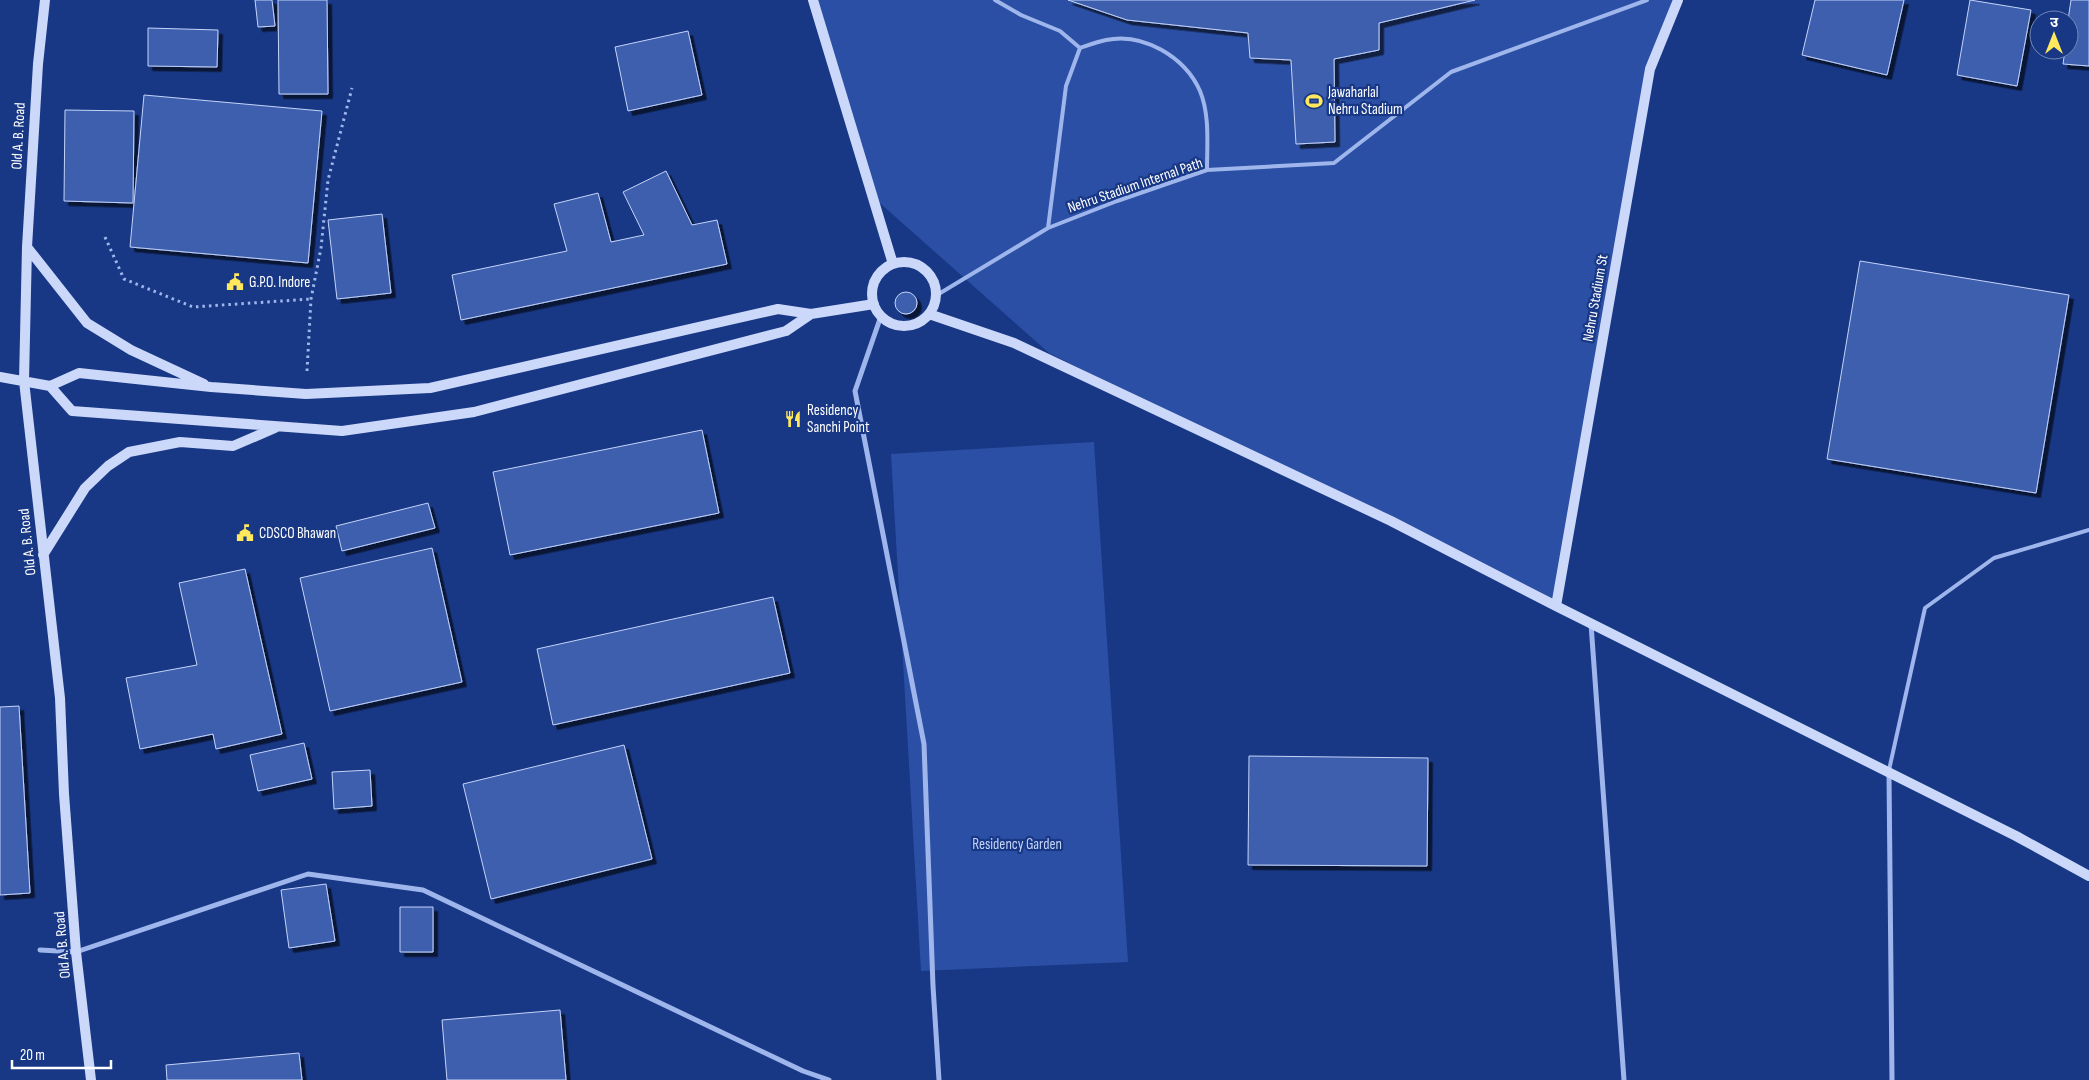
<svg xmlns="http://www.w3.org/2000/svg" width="2089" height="1080" viewBox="0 0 2089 1080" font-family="'Sofia Sans Condensed','Noto Sans Devanagari',sans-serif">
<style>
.green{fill:#2b4fa4}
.building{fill:#3d5eae;stroke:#c4d4f9;filter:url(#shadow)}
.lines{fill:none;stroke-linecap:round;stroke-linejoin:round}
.path{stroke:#9fb6ed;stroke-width:3;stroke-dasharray:2.5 4;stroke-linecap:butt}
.lane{stroke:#9fb6ed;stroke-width:4}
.street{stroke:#9fb6ed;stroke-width:5}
.secondary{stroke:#cbd8f9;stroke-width:10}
.labels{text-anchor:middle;stroke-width:4.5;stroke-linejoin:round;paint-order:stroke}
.poi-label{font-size:15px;fill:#fff;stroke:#183886;text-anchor:start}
.street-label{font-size:15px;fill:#fff;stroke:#183886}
.park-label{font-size:15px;fill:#c4d4f9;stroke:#183886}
</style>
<defs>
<filter id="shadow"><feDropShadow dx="4.5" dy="4.5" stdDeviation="0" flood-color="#0009"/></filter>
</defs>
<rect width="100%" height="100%" fill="#183886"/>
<path class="green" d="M813,0H1678L1650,69L1556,606L1049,353L873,197Z
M1094,442L1128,962L921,971L891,454Z"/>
<path class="building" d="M255,0H272L275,26L258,27Z
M278,0H327L328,94H279Z
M1068,0H1475L1379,23V50L1334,59L1335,142L1296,144L1291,60L1250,58L1248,33L1127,20Z
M1815,0H1904L1887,75L1802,55Z
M1970,0L2031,10L2017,86L1957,75Z
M2071,0H2089V66L2063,64L2065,50H2069L2068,20Z
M148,28L218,30L217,67L148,66Z
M688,31L702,95L628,111L615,47Z
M144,95L322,111L308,263L130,247Z
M65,110L134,111L133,203L64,201Z
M666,171L692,225L717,220L727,264L461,320L452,275L567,251L554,204L598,193L611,242L644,235L623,192Z
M382,214L391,293L337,299L328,220Z
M1860,261L2069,295L2036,493L1827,459Z
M895 303a11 11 0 1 1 22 0a11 11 0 1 1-22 0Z
M702,430L719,513L510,555L493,472Z
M428,503L435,528L342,551L336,526Z
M432,548L462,682L330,711L300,578Z
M245,569L282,734L216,749L213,734L140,749L126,678L197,665L179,583Z
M773,597L790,673L553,725L537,649Z
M19,706L30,893L0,895V707Z
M304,743L312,779L258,791L250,755Z
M624,745L652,859L491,899L463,784Z
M1249,756L1428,758L1427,866L1248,865Z
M370,770L372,806L334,809L332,772Z
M326,884L335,941L289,948L281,890Z
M400,907H433V952H400Z
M560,1010L566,1080H447L442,1020Z
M299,1053L302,1080H167L166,1065Z"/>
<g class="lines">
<path class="path" d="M105,237L124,279L193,307L311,299
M307,371L311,299L321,248L328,180L352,88"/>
<path class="lane" d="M995,0L1021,15L1060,31L1080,48
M1048,228L1066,86L1080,48C1089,45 1097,42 1106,40C1143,32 1185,57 1200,91C1210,115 1207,145 1207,170
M937,295L1048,228L1117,201L1207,170L1334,163L1451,72L1647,0
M1889,770L1925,608L1994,558L2089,530"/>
<path class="street" d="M881,316L855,391L924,744L933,986L939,1080
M1591,624L1624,1080
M1889,773L1892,1080
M40,950L76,952L308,874L423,890L803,1071L829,1080"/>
<path class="secondary" d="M45,0L38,64L27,247L24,381L60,698L64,794L76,952L91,1080
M813,0L893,264
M27,247L87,323L131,350L204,384
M872 294a32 32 0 1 1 64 0a32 32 0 1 1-64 0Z
M929,314L1014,343L1391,521L1556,606L2016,836L2089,876
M0,377L50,386
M50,386L79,373L211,387L306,394L430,388L778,309L811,314L874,304
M50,386L72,411L342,431L474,412L786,331L811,314
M43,555L85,488L108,466L129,452L180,442L233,446L275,428
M1556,606L1650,69L1678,0"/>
</g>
<defs>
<g id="stadium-bare" transform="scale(1.35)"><path d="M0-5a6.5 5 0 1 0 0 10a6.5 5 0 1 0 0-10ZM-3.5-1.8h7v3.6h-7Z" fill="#ffe85b" stroke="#183886" stroke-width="2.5" paint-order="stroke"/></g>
<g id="civic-bare" transform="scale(1.35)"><path d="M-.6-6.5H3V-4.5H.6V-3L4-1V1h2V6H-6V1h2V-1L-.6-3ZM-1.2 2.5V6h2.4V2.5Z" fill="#ffe85b" stroke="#183886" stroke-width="2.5" paint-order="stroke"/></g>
<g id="restaurant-bare" transform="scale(1.35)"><path d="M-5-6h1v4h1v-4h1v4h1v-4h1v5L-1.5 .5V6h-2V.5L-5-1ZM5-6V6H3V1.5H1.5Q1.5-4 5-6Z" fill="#ffe85b" stroke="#183886" stroke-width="2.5" paint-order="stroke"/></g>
</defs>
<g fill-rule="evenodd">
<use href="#stadium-bare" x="1314" y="101"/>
<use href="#civic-bare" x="235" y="282"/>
<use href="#restaurant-bare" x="793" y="419"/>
<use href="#civic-bare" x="245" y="533"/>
</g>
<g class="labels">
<g class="poi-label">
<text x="1328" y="97">Jawaharlal<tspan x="1328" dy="17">Nehru Stadium</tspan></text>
<text x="249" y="287">G.P.O. Indore</text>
<text x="807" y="415">Residency<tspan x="807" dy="17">Sanchi Point</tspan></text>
<text x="259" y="538">CDSCO Bhawan</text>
</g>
<g class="street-label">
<text transform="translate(18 136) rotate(-87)" y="5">Old A. B. Road</text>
<text transform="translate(1135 185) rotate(-19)" y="5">Nehru Stadium Internal Path</text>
<text transform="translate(1595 298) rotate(-80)" y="5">Nehru Stadium St</text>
<text transform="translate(27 542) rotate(-96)" y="5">Old A. B. Road</text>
<text transform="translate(62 945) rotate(-95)" y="5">Old A. B. Road</text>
</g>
<g class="park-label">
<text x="1017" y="849">Residency Garden</text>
</g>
</g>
<g transform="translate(2054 35)"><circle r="24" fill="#183886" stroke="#7488b6"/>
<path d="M0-4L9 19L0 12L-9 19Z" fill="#ffe85b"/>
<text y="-8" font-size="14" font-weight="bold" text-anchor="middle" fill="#ffffff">उ</text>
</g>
<path d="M12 1060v8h99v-8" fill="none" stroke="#ffffff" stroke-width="2.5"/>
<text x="20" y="1060" font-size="15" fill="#ffffff" stroke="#183886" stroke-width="4" paint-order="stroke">20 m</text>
</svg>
